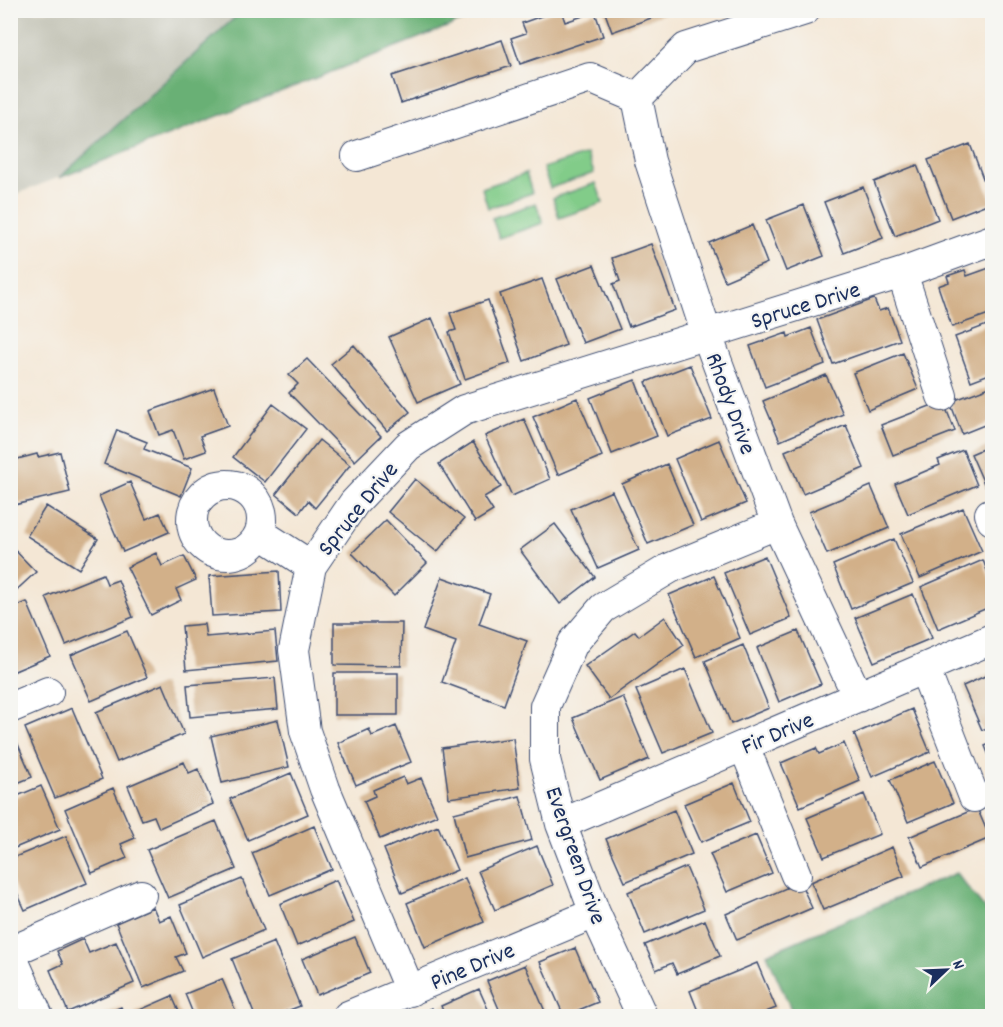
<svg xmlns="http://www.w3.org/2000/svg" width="1003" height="1027" viewBox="0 0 1003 1027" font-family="Dekko,sans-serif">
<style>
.industrial{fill:#c5c5b8}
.green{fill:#82cc89;stroke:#4e7e74;stroke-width:1.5}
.forest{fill:#69b075;stroke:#42706a;stroke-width:1.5}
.building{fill:#d2b089}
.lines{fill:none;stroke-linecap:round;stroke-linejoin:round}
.minor-casing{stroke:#3c4b70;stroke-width:32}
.minor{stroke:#fff;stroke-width:30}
.labels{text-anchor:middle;stroke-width:4.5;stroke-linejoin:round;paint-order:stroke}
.street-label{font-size:24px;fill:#1b2f5e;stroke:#f6f6f2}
</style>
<rect width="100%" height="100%" fill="#f6f6f2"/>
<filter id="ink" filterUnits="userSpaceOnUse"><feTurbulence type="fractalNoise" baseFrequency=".0167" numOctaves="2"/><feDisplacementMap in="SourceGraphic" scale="12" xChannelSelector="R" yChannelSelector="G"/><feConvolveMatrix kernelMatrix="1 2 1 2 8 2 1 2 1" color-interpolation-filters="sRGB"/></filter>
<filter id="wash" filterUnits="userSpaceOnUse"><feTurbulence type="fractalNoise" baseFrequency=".008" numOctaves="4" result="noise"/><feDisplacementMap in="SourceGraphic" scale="24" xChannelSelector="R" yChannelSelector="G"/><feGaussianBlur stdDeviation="1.35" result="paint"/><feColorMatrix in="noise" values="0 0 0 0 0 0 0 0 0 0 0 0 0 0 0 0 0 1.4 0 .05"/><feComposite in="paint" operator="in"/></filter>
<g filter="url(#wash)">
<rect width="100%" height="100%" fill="#f4e7d5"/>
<path class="industrial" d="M11,11H488L11,196Z"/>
<path class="green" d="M587,154L594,173L550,188L543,168Z
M526,173L532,193L488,208L482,188Z
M596,183L603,203L559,218L553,198Z
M536,203L543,223L499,238L492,218Z"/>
<path class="forest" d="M242,11H488L59,178Z
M956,873L992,918V1012L987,1016H794L767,954Z"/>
<g id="blocks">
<path class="building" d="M558,10H561L565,22L595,12L603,36L520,64L511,38L526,33L522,23Z
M604,10H670L671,11L612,32Z
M502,40L511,66L401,103L392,76Z
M970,144L992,202L951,218L928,160Z
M917,165L938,219L895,236L874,182Z
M863,187L883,238L844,253L824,202Z
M804,205L824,256L786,271L766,220Z
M752,225L767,263L725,281L709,243Z
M651,244L675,310L629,327L613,284L620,281L612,258Z
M594,265L620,329L583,343L557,279Z
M992,267V313L952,327L938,286L949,282L947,276L965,270L967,276Z
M542,279L566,345L524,361L500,294Z
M874,299L879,311L888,308L900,340L833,364L817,320Z
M488,300L510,363L465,379L449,332L456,330L450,313Z
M432,318L460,384L418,402L389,337Z
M992,323V373L971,381L955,337Z
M811,328L825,364L765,387L750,346L787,333L788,337Z
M354,345L410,412L387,431L331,364Z
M903,353L918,389L868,410L853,373Z
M307,359L381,436L355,461L289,393L298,384L289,375Z
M690,365L712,419L667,436L646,382Z
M826,375L843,414L780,441L763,401Z
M635,380L657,436L612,454L590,398Z
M992,386V422L962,434L950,402Z
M214,388L228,426L200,436L206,451L184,459L173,430L159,435L150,411Z
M577,398L602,456L558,475L533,417Z
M943,401L955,431L893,455L881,425Z
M273,404L306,429L265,482L233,457Z
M524,419L550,479L512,496L485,436Z
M846,425L864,468L803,494L785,451Z
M117,430L147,442L144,449L192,468L181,496L104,464Z
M319,440L350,465L315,508L308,501L299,513L276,494Z
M719,440L746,503L701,522L675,459Z
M473,442L501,487L484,497L493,511L475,522L439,464Z
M992,445V485L986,488L971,454Z
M963,450L977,485L908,514L895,484L940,465L938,460Z
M60,452L70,492L10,506V461L37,454L38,457Z
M667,464L693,525L648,544L622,484Z
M415,479L464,519L437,552L388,512Z
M130,482L146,519L160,513L169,532L123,552L99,496Z
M871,486L889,528L827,554L809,512Z
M612,491L639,550L598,568L571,509Z
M46,506L98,539L79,569L27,536Z
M963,508L982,551L920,578L901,534Z
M386,520L427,563L394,596L352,553Z
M555,524L595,577L560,604L520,550Z
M894,539L913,583L851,609L833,565Z
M10,545L36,572L10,596Z
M156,553L162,566L184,556L196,580L176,589L181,600L151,615L127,567Z
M765,556L791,618L750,635L724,573Z
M983,560L992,584V606L938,629L921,587Z
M279,571L281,612L212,616L209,576Z
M103,574L107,584L118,580L133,617L66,645L46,597Z
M714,576L740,638L696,657L669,595Z
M442,577L490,594L479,624L527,641L504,705L442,682L456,642L423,630Z
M913,594L932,638L874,662L855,618Z
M27,602L50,656L10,673V609Z
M665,617L684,645L609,699L585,666L635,631L639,636Z
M334,623H402L401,666L334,665Z
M204,624L206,637L275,631L278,661L186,670L182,626Z
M127,631L147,677L91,701L71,655Z
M798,631L821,684L779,702L757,648Z
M743,645L769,708L731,724L705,661Z
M685,669L712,733L663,753L636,690Z
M334,673H398V715H334Z
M992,673V726L982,730L963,686Z
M275,678L278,709L190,717L187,685Z
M163,684L184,734L117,762L96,712Z
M623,697L649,759L600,780L573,718Z
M72,708L102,779L55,798L25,728Z
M912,709L930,752L872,777L854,734Z
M278,720L289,767L222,783L211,736Z
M396,726L411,762L356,785L338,743L369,729L372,736Z
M14,735L32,777L10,786V736Z
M513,738L520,788L449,798L442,748Z
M844,743L860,781L800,807L781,763L816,748L819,754Z
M992,743V763L985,746Z
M935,761L953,803L908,822L890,780Z
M184,762L189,773L198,769L213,804L159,828L154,816L142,820L128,786Z
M291,773L308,814L248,840L230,799Z
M403,777L406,784L421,778L437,815L380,839L364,801L375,796L373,790Z
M734,783L750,822L701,842L684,804Z
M41,786L60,829L10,850V799Z
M113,788L135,838L121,844L127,858L92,873L65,809Z
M864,794L880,834L824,857L807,818Z
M520,796L532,840L465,858L454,813Z
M992,803V818L987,805Z
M977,808L990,838L922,867L909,837Z
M674,810L692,854L625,882L606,839Z
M216,821L236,869L168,898L147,850Z
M314,826L332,869L270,895L252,853Z
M438,826L457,870L402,893L384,849Z
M756,835L772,873L727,892L710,854Z
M66,836L87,883L25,910L10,877V859Z
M537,846L553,885L495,910L478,871Z
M892,847L904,876L823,910L811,882Z
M686,867L704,909L645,934L628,892Z
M465,878L484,922L425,947L407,903Z
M242,879L264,930L202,957L180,905Z
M336,880L354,922L297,946L280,904Z
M800,882L812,908L737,940L726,914Z
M153,907L159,921L171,916L186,953L176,957L183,971L143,988L116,923Z
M705,920L720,956L677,974L672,963L656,970L645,945Z
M355,937L370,973L317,995L302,959Z
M83,939L89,953L116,942L134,983L68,1012L50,970L63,964L57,951Z
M274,942L300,1006L274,1016H255L232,959Z
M575,948L598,1002L564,1016L540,962Z
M757,963L776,1008L756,1016H700L690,991Z
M525,965L547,1016H502L487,981Z
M222,979L238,1016H194L185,994Z
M479,989L491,1016H445L441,1006Z
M172,996L181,1016H137L135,1012Z
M121,1007L125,1016H100Z
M432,1008L436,1016H413Z"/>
</g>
</g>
<g filter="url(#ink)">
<use href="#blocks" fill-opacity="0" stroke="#3c4b70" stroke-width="1.5"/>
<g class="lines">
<g class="minor-casing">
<path id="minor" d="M637,98L650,161L707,335L777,524L858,697
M357,156L590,78L637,98L686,48L805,10
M902,273L942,396
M192 520a35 35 0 1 1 70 0a35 35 0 1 1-70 0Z
M990,514L992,520
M260,533L311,566
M924,668L974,797
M10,708L48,692
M744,746L796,875
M561,824L992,639
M10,952L141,895
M10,953L38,1016
M410,991L325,789L305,731L294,650L311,566L354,503L408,446L464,410L902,273L992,240
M348,1016L595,913
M642,1016L595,913L561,824L545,759V706L573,643L603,608L670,568L777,524"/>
</g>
<use href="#minor" class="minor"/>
</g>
</g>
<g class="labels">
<g class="street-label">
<text transform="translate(805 304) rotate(-17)" y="8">Spruce Drive</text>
<text transform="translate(732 403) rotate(70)" y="8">Rhody Drive</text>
<text transform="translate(357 508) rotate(-51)" y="8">Spruce Drive</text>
<text transform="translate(777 732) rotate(-23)" y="8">Fir Drive</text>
<text transform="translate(577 855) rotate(71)" y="8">Evergreen Drive</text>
<text transform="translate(472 965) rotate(-23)" y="8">Pine Drive</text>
</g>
</g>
<rect width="1003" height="1027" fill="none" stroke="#f6f6f2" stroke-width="36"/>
<g transform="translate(946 970) rotate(67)" stroke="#f6f6f2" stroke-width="4.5" paint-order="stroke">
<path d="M0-4.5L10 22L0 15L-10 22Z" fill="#1b2f5e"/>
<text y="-9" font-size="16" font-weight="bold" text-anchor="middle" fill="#1b2f5e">N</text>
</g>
</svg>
